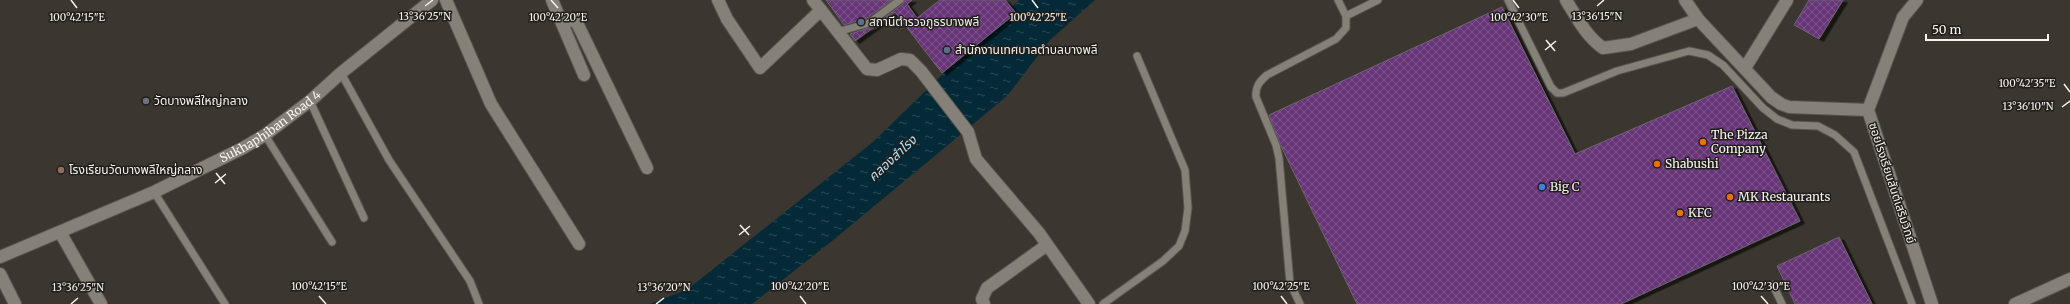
<svg xmlns="http://www.w3.org/2000/svg" width="2070" height="304" viewBox="0 0 2070 304" font-family="Merriweather,'Noto Sans Thai',serif">
<style>
.water{fill:url(#water-ripples)}
.building{fill:url(#building-cross-hatch);stroke:#6a656d;filter:url(#shadow)}
.lines{fill:none;stroke-linecap:round;stroke-linejoin:round}
.lane-casing{stroke:#59564f;stroke-width:9}
.street-casing{stroke:#59564f;stroke-width:14}
.lane{stroke:#868178;stroke-width:7}
.street{stroke:#868178;stroke-width:12}
.ticks{fill:none;stroke:#f7f4ef;stroke-width:1.5}
.service-dot{fill:#5c6f8a;stroke:#201e1b;stroke-width:1.5}
.worship-dot{fill:#6b7280;stroke:#201e1b;stroke-width:1.5}
.food-dot{fill:#e8710a;stroke:#201e1b;stroke-width:1.5}
.education-dot{fill:#8d6e63;stroke:#201e1b;stroke-width:1.5}
.shop-dot{fill:#3f7fe0;stroke:#201e1b;stroke-width:1.5}
.labels{text-anchor:middle;stroke-width:3;stroke-linejoin:round;paint-order:stroke}
.poi-label{font-size:12px;fill:#f7f4ef;stroke:#201e1b;text-anchor:start}
.street-label{font-size:12px;fill:#f7f4ef;stroke:#201e1b}
.water-label{font-size:13px;font-style:italic;fill:#b4e5fc;stroke:#201e1b}
.ticks-label{font-size:10px;text-anchor:middle;fill:#f7f4ef;stroke:#201e1b;stroke-width:3;stroke-linejoin:round;paint-order:stroke}
</style>
<defs>
<pattern id="water-ripples" width="26" height="14" patternUnits="userSpaceOnUse"><rect width="26" height="14" fill="#042a38"/><path d="M2 4q2-2 4 0t4 0M15 11q2-2 4 0t4 0" fill="none" stroke="#294a55"/></pattern>
<pattern id="building-cross-hatch" width="8" height="8" patternUnits="userSpaceOnUse"><rect width="8" height="8" fill="#673679"/><path d="M0 0l8 8M0 8l8-8" fill="none" stroke="#7e548c"/></pattern>
<filter id="shadow"><feDropShadow dx="4.5" dy="2.5" stdDeviation="0" flood-color="#0009"/></filter>
</defs>
<rect width="100%" height="100%" fill="#3b362f"/>
<path class="water" d="M1019,0H1095L1050,40L1007,96L832,241L752,304H650L688,289L873,142Z"/>
<path class="building" d="M826,0H892L867,18L844,25Z
M905,0H912L907,4L917,18L940,0H1005L1016,13L942,73L895,12L855,41L850,34L872,27L903,4Z
M1809,0H1843L1819,39L1794,25Z
M1502,7L1575,154L1732,86L1800,221L1621,304H1357L1281,146L1269,115Z
M1839,237L1872,304H1795L1777,266Z"/>
<g class="lines">
<g class="lane-casing">
<path id="lane" d="M1338,0L1346,16
M1508,0L1551,87L1557,93H1563L1617,71L1689,51L1708,55L1723,65L1763,108L1777,119L1792,125L1818,126L1835,135L1854,152L1912,304
M837,32L869,23L900,0
M341,73L389,160L470,281L479,304
M310,101L364,218
M265,135L332,242
M154,192L225,304
M1773,285L1782,304
M1103,304L1163,261L1179,246L1185,231L1188,208L1185,170L1137,56
M1300,304L1290,283L1279,158L1276,145L1256,97C1255,87 1259,82 1267,75L1336,39L1346,28V16L1378,0"/>
</g>
<g class="street-casing">
<g id="street">
<path d="M446,0L491,104L579,244"/>
<path d="M552,0L584,75"/>
<path d="M718,0L727,19L760,68L821,10"/>
<path d="M813,0L867,69L877,70L901,59L910,60L921,71L968,132L976,159L1039,233L1089,304"/>
<path d="M1566,0C1577,18 1586,36 1603,48L1631,44L1698,19"/>
<path d="M1685,0L1698,19L1771,97L1781,104L1789,107L1868,110"/>
<path d="M1917,0L1903,17L1868,110L1932,304"/>
<path d="M562,23L572,20L577,23L647,168"/>
<path d="M1745,68L1787,0"/>
<path d="M60,232L101,304"/>
<path id="s1" d="M0,257L154,192L243,148L265,135L310,101L341,73L432,0"/>
<path d="M0,274L15,304"/>
<path d="M984,304L982,299L987,288L1047,245"/>
<path d="M2015,304L2070,279"/>
</g>
</g>
<use href="#lane" class="lane"/>
<use href="#street" class="street"/>
</g>
<path class="ticks" d="M71,0L77,8M551,0L558,8M1032,0L1038,8M1513,0L1519,8M425,6L433,0M1597,6L1604,0M1546,40L1555,51M1545,50L1556,41M2064,84L2070,92M2062,107L2070,101M216,173L225,184M215,183L226,174M740,225L749,235M739,235L750,226M319,296L326,304M800,296L806,304M1281,296L1287,304M1761,296L1768,304M71,304L78,298M656,304L664,298"/>
<g class="service-dot">
<circle cx="861" cy="22" r="4"/>
<circle cx="947" cy="50" r="4"/>
</g>
<circle class="worship-dot" cx="146" cy="101" r="4"/>
<g class="food-dot">
<circle cx="1703" cy="142" r="4"/>
<circle cx="1657" cy="164" r="4"/>
<circle cx="1730" cy="197" r="4"/>
<circle cx="1680" cy="213" r="4"/>
</g>
<circle class="education-dot" cx="61" cy="170" r="4"/>
<circle class="shop-dot" cx="1542" cy="187" r="4"/>
<g class="labels">
<g class="poi-label">
<text x="869" y="26">สถานีตำรวจภูธรบางพลี</text>
<text x="955" y="54">สำนักงานเทศบาลตำบลบางพลี</text>
<text x="154" y="105">วัดบางพลีใหญ่กลาง</text>
<text x="1711" y="139">The Pizza<tspan x="1711" dy="14">Company</tspan></text>
<text x="1665" y="168">Shabushi</text>
<text x="69" y="174">โรงเรียนวัดบางพลีใหญ่กลาง</text>
<text x="1550" y="191">Big C</text>
<text x="1738" y="201">MK Restaurants</text>
<text x="1688" y="217">KFC</text>
</g>
<g class="street-label">
<text dy="4" stroke="none"><textPath href="#s1" startOffset="301">Sukhaphiban Road 4</textPath></text>
<text transform="translate(1892 183) rotate(72)" y="4">ซอยโรงเรียนสันต์เสริมวิทย์</text>
</g>
<g class="water-label">
<text transform="translate(892 158) rotate(-43)" y="5">คลองสำโรง</text>
</g>
</g>
<g class="ticks-label">
<text x="425" y="20">13°36'25"N</text>
<text x="1597" y="20">13°36'15"N</text>
<text x="77" y="21">100°42'15"E</text>
<text x="558" y="21">100°42'20"E</text>
<text x="1038" y="21">100°42'25"E</text>
<text x="1519" y="21">100°42'30"E</text>
<text x="2027" y="87">100°42'35"E</text>
<text x="2028" y="110">13°36'10"N</text>
<text x="319" y="290">100°42'15"E</text>
<text x="800" y="290">100°42'20"E</text>
<text x="1281" y="290">100°42'25"E</text>
<text x="1761" y="290">100°42'30"E</text>
<text x="78" y="291">13°36'25"N</text>
<text x="664" y="291">13°36'20"N</text>
</g>
<path d="M1926 34v6h122v-6" fill="none" stroke="#f7f4ef" stroke-width="2"/>
<text x="1932" y="34" font-size="12" fill="#f7f4ef" stroke="#201e1b" stroke-width="3" paint-order="stroke">50 m</text>
</svg>
